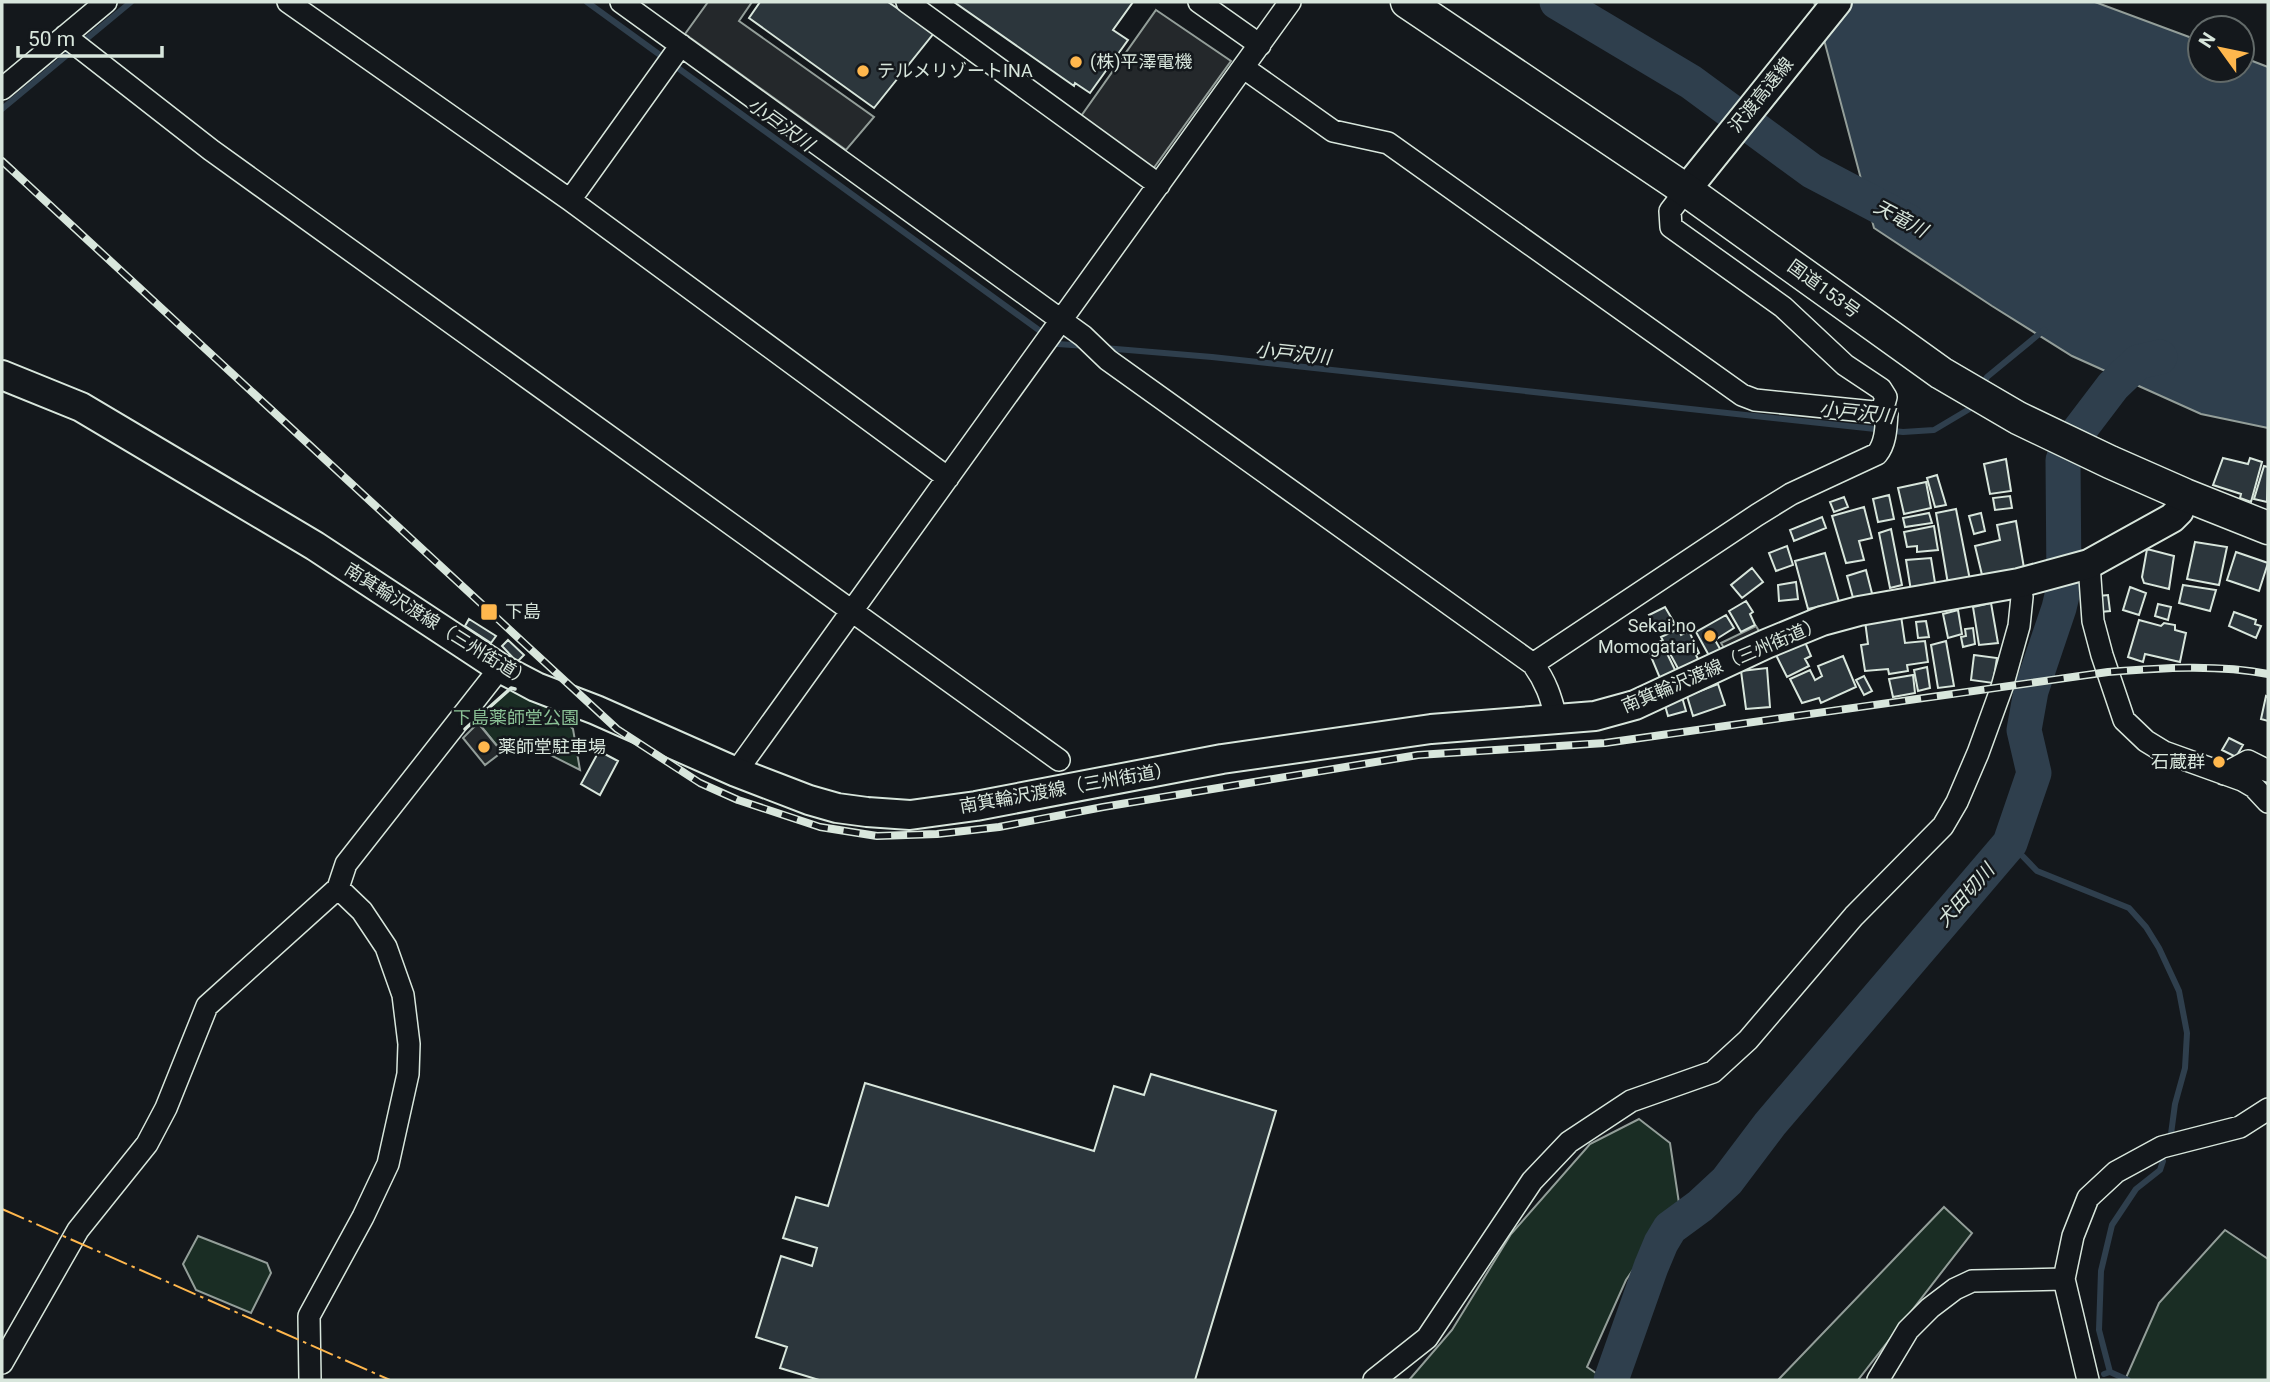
<svg xmlns="http://www.w3.org/2000/svg" width="2270" height="1382" viewBox="0 0 2270 1382" font-family="Roboto,'Noto Sans JP',sans-serif">
<style>
.green{fill:#1a2d24;stroke:#939e99;stroke-width:2}
.parking{fill:#24282b;stroke:#939e99;stroke-width:2}
.water{fill:#2f3f4d;stroke:#939e99;stroke-width:2}
.lines{fill:none;stroke-linecap:round;stroke-linejoin:round}
.stream{stroke:#2f3f4d;stroke-width:6}
.river{stroke:#2f3f4d;stroke-width:35}
.building{fill:#2c363c;stroke:#d8e6dc;stroke-width:2}
.minor-casing{stroke:#d8e6dc;stroke-width:24}
.major-casing{stroke:#d8e6dc;stroke-width:32}
.highway-casing{stroke:#d8e6dc;stroke-width:35}
.minor{stroke:#14181c;stroke-width:21}
.major{stroke:#14181c;stroke-width:28}
.highway{stroke:#14181c;stroke-width:32}
.rail-casing{stroke:#d8e6dc;stroke-width:8}
.rail{stroke:#14181c;stroke-width:5;stroke-dasharray:16;stroke-linecap:butt}
.wall{stroke:#d8e6dc;stroke-width:3.5}
.power{stroke:#ffb74d;stroke-width:2;stroke-dasharray:24 5 3.5 5;stroke-linecap:butt}
.poi-dot{fill:#ffb74d;stroke:#14181c;stroke-width:2.5}
.labels{text-anchor:middle;stroke-width:5;stroke-linejoin:round;paint-order:stroke}
.poi-label{font-size:18px;fill:#d8e6dc;stroke:#14181c;text-anchor:start}
.street-label{font-size:18px;fill:#d8e6dc;stroke:#14181c}
.park-label{font-size:18px;fill:#8ac095;stroke:#14181c}
.water-label{font-size:19px;font-style:italic;fill:#d8e6dc;stroke:#14181c}
</style>
<rect width="100%" height="100%" fill="#14181c"/>
<path class="green" d="M511,688L548,703L573,729L580,770L525,742L502,752L476,720Z
M1639,1119L1670,1143L1679,1203L1626,1280L1587,1367L1606,1380H1409L1452,1330L1511,1234L1590,1144Z
M1944,1207L1972,1233L1858,1380H1778Z
M2225,1230L2268,1259V1380H2125L2159,1303Z
M198,1236L267,1263L271,1273L251,1313L196,1290L183,1264Z"/>
<path class="parking" d="M708,2H752L739,21L874,117L846,150L685,34Z
M1156,10L1231,61L1153,169L1079,119Z
M1756,626L1762,636L1727,653L1721,643Z
M478,723L502,752L485,765L463,738Z"/>
<path class="water" d="M1814,2H2095L2200,41V70H2242V57L2268,67V428L2201,414L2072,356L1992,306L1874,228Z"/>
<g class="lines">
<path class="stream" d="M587,2L1058,344L1086,346
M2,109L131,2
M1104,348L1212,357L1903,432L1934,430L1971,408L1974,401
M1982,386L1987,377L2044,330
M2010,843L2037,871L2129,908L2146,927L2159,948L2179,991L2187,1033L2185,1068L2175,1104L2171,1134
M2110,1372L2099,1330L2101,1271L2112,1225L2136,1189L2160,1170L2163,1161
M2104,1374L2110,1372L2128,1380"/>
<path class="river" d="M1557,2L1691,82L1812,171L1909,222
M1611,1380L1651,1267L1661,1243L1670,1228L1700,1206L1727,1181L1770,1124L2010,843L2034,773L2024,730L2031,691L2059,608L2064,587L2063,460L2075,436L2113,386L2138,362L2160,357"/>
</g>
<path class="building" d="M760,2H888L934,33L874,108L749,18Z
M954,2H1133L1113,30L1128,40L1090,93L1075,83L1074,86Z
M2223,458L2248,464L2250,458L2262,462L2251,502L2240,498L2241,494L2213,485Z
M2006,459L2011,491L1990,494L1984,464Z
M2264,466L2268,467L2267,502L2254,499Z
M1937,475L1946,505L1935,507L1927,478Z
M1926,482L1931,508L1904,514L1898,488Z
M1889,495L1894,519L1878,522L1873,499Z
M2010,496L2012,508L1995,510L1993,498Z
M1844,497L1848,507L1834,512L1830,502Z
M1864,507L1872,538L1859,541L1864,560L1846,563L1832,516Z
M1956,509L1970,580L1948,584L1936,513Z
M1929,513L1932,523L1905,527L1903,518Z
M1981,513L1985,531L1974,534L1969,516Z
M1822,517L1826,528L1794,541L1790,530Z
M2016,521L2024,568L1983,579L1975,546L2000,540L1997,525Z
M1934,526L1938,550L1917,552V546L1907,547L1904,532Z
M1891,529L1902,585L1890,588L1879,533Z
M2195,542L2227,547L2219,585L2187,579Z
M1787,546L1793,565L1776,571L1769,553Z
M2147,549L2174,556L2169,589L2144,583L2142,577Z
M2236,552L2268,563L2259,591L2227,580Z
M1825,553L1839,602L1808,609L1795,561Z
M1931,558L1936,589L1911,591L1906,560Z
M1752,568L1763,582L1742,598L1731,585Z
M1866,570L1874,601L1855,605L1847,576Z
M1796,582L1798,599L1779,601L1778,585Z
M2183,585L2216,590L2210,611L2179,603Z
M2130,587L2146,593L2139,615L2123,610Z
M2108,595L2110,611L2101,612L2099,596Z
M1746,601L1753,612L1750,614L1755,625L1741,632L1729,611Z
M1991,603L1998,643L1979,645L1973,607Z
M2158,604L2171,607L2168,620L2155,616Z
M1665,607L1675,624L1659,632L1649,615Z
M1958,610L1962,634L1948,638L1943,614Z
M2234,612L2256,620L2255,624L2261,626L2256,638L2229,626Z
M1726,615L1734,628L1715,640L1723,654L1712,661L1696,632Z
M1901,616L1905,643L1925,641L1928,662L1907,665L1908,671L1889,674L1888,669L1865,671L1861,645L1868,644L1865,621Z
M469,619L496,636L491,643L465,626Z
M2139,620L2161,626L2164,623L2175,625V630L2186,633L2180,662L2145,654L2143,662L2128,657Z
M1926,621L1929,637L1918,638L1916,622Z
M1973,628L1975,644L1963,647L1961,637L1966,636L1965,629Z
M1678,629L1681,635L1689,631L1699,653L1696,655L1701,665L1681,674L1661,637Z
M508,640L524,655L517,662L502,646Z
M1661,641L1678,676L1662,683L1647,647Z
M1946,641L1954,686L1938,688L1931,645Z
M1805,642L1811,656L1805,659L1809,666L1787,677L1776,655Z
M1974,655L1997,658L1993,683L1971,680Z
M1843,656L1856,687L1821,703L1819,698L1802,703L1790,679L1810,670L1815,680L1822,676L1818,666Z
M1927,667L1930,688L1918,691L1914,670Z
M1767,668L1770,707L1746,709L1741,671Z
M1913,675L1915,693L1893,697L1889,679Z
M1864,676L1872,691L1864,695L1856,680Z
M1718,684L1725,705L1693,716L1687,696Z
M2266,696L2268,697V721L2261,719Z
M1682,697L1686,711L1668,716L1664,702Z
M2229,738L2243,745L2236,757L2222,750Z
M599,751L618,761L600,795L581,784Z
M1151,1074L1276,1111L1195,1380H819L780,1368L787,1347L756,1337L781,1256L812,1266L817,1248L783,1238L796,1197L828,1206L865,1083L1094,1151L1114,1086L1144,1095Z"/>
<g class="lines">
<g class="minor-casing">
<path id="minor" d="M288,2L570,200L948,478
M621,2L1083,336L1108,360L1533,664C1546,682 1551,697 1556,718
M907,2L1159,185
M1199,2L1260,45
M65,36L211,150L1059,760
M1244,68L1333,131L1388,143L1742,395L1755,400L1874,412L1883,408L1886,397L1881,389L1845,365L1783,307L1671,227L1670,211L1686,190
M2,89L106,2
M570,200L681,45
M2089,564L2093,621L2102,655L2124,720L2146,741L2164,752L2242,780L2254,787L2268,802
M1533,664L1757,515L1791,494L1877,454C1886,443 1886,427 1887,413L1883,408
M736,772L1290,2
M2224,774L2248,761L2268,771
M2,1363L78,1230L147,1144L166,1108L207,1006L338,888L346,864L500,668
M310,1380L309,1316L363,1217L388,1164L408,1074L409,1044L403,995L386,947L362,911L338,888
M1374,1380L1427,1338L1532,1181L1569,1142L1631,1101L1713,1072L1748,1040L1854,916L1943,826L1957,802L1978,753L2002,687L2019,626L2022,597L2019,583
M1878,1380L1908,1330L1930,1308L1955,1289L1972,1281L2064,1279
M2088,1380L2064,1279L2073,1236L2088,1198L2116,1172L2162,1147L2240,1127L2268,1109"/>
</g>
<g class="major-casing">
<path id="major" d="M1686,190L1837,2
M2,375L81,407L315,546L500,668L536,687L596,710L736,772L809,800L837,808L867,812L910,815L976,806L1222,759L1431,729L1595,716L1635,705L1766,644L1822,621L1859,611L2019,583L2089,564L2172,518L2179,511L2185,495"/>
</g>
<g class="highway-casing">
<path id="highway" d="M1407,2L1686,190L1941,373L2018,418L2110,462L2185,495L2268,528"/>
</g>
<use href="#minor" class="minor"/>
<use href="#major" class="major"/>
<use href="#highway" class="highway"/>
<g class="rail-casing">
<path id="rail" d="M2,161L617,729L700,783L738,800L820,827L877,836L937,834L999,827L1103,807L1418,755L1605,743L2108,672C2160,668 2217,664 2268,674"/>
</g>
<use href="#rail" class="rail"/>
<path class="wall" d="M465,729L511,688L515,689"/>
<path class="power" d="M2,1209L390,1380"/>
</g>
<g class="poi-dot">
<circle cx="1076" cy="62" r="7"/>
<circle cx="863" cy="71" r="7"/>
<rect x="480" y="603" width="18" height="18" rx="3.5"/>
<circle cx="1710" cy="636" r="7"/>
<circle cx="484" cy="747" r="7"/>
<circle cx="2219" cy="762" r="7"/>
</g>
<g class="labels">
<g class="poi-label">
<text x="1090" y="68">(株)平澤電機</text>
<text x="877" y="77">テルメリゾートINA</text>
<text x="505" y="618">下島</text>
<text x="1696" y="632" text-anchor="end">Sekai no<tspan x="1696" dy="21">Momogatari</tspan></text>
<text x="498" y="753">薬師堂駐車場</text>
<text x="2205" y="768" text-anchor="end">石蔵群</text>
</g>
<g class="street-label">
<text transform="translate(1761 95) rotate(-51)" y="6">沢渡高遠線</text>
<text transform="translate(1824 289) rotate(36)" y="6">国道153号</text>
<text transform="translate(438 625) rotate(32)" y="6">南箕輪沢渡線（三州街道）</text>
<text transform="translate(1722 665) rotate(-23)" y="6">南箕輪沢渡線（三州街道）</text>
<text transform="translate(1066 788) rotate(-10)" y="6">南箕輪沢渡線（三州街道）</text>
</g>
<g class="park-label">
<text x="516" y="724">下島薬師堂公園</text>
</g>
<g class="water-label">
<text transform="translate(781 124) rotate(36)" y="7">小戸沢川</text>
<text transform="translate(1901 218) rotate(28)" y="7">天竜川</text>
<text transform="translate(1293 353) rotate(6)" y="7">小戸沢川</text>
<text transform="translate(1857 412) rotate(6)" y="7">小戸沢川</text>
<text transform="translate(1965 895) rotate(-49)" y="7">犬田切川</text>
</g>
</g>
<rect width="2270" height="1382" fill="none" stroke="#d8e6dc" stroke-width="7"/>
<g transform="translate(2221 49) rotate(303)"><circle r="33" fill="#14181c" stroke="#626a69" stroke-width="2"/>
<path d="M0-5L12 26L0 18L-12 26Z" fill="#ffb74d"/>
<text y="-10" font-size="19" font-weight="bold" text-anchor="middle" fill="#d8e6dc">N</text>
</g>
<path d="M18 46v10h144v-10" fill="none" stroke="#d8e6dc" stroke-width="3.5"/>
<text x="28" y="46" font-size="21" fill="#d8e6dc" stroke="#14181c" stroke-width="5" paint-order="stroke">50 m</text>
</svg>
